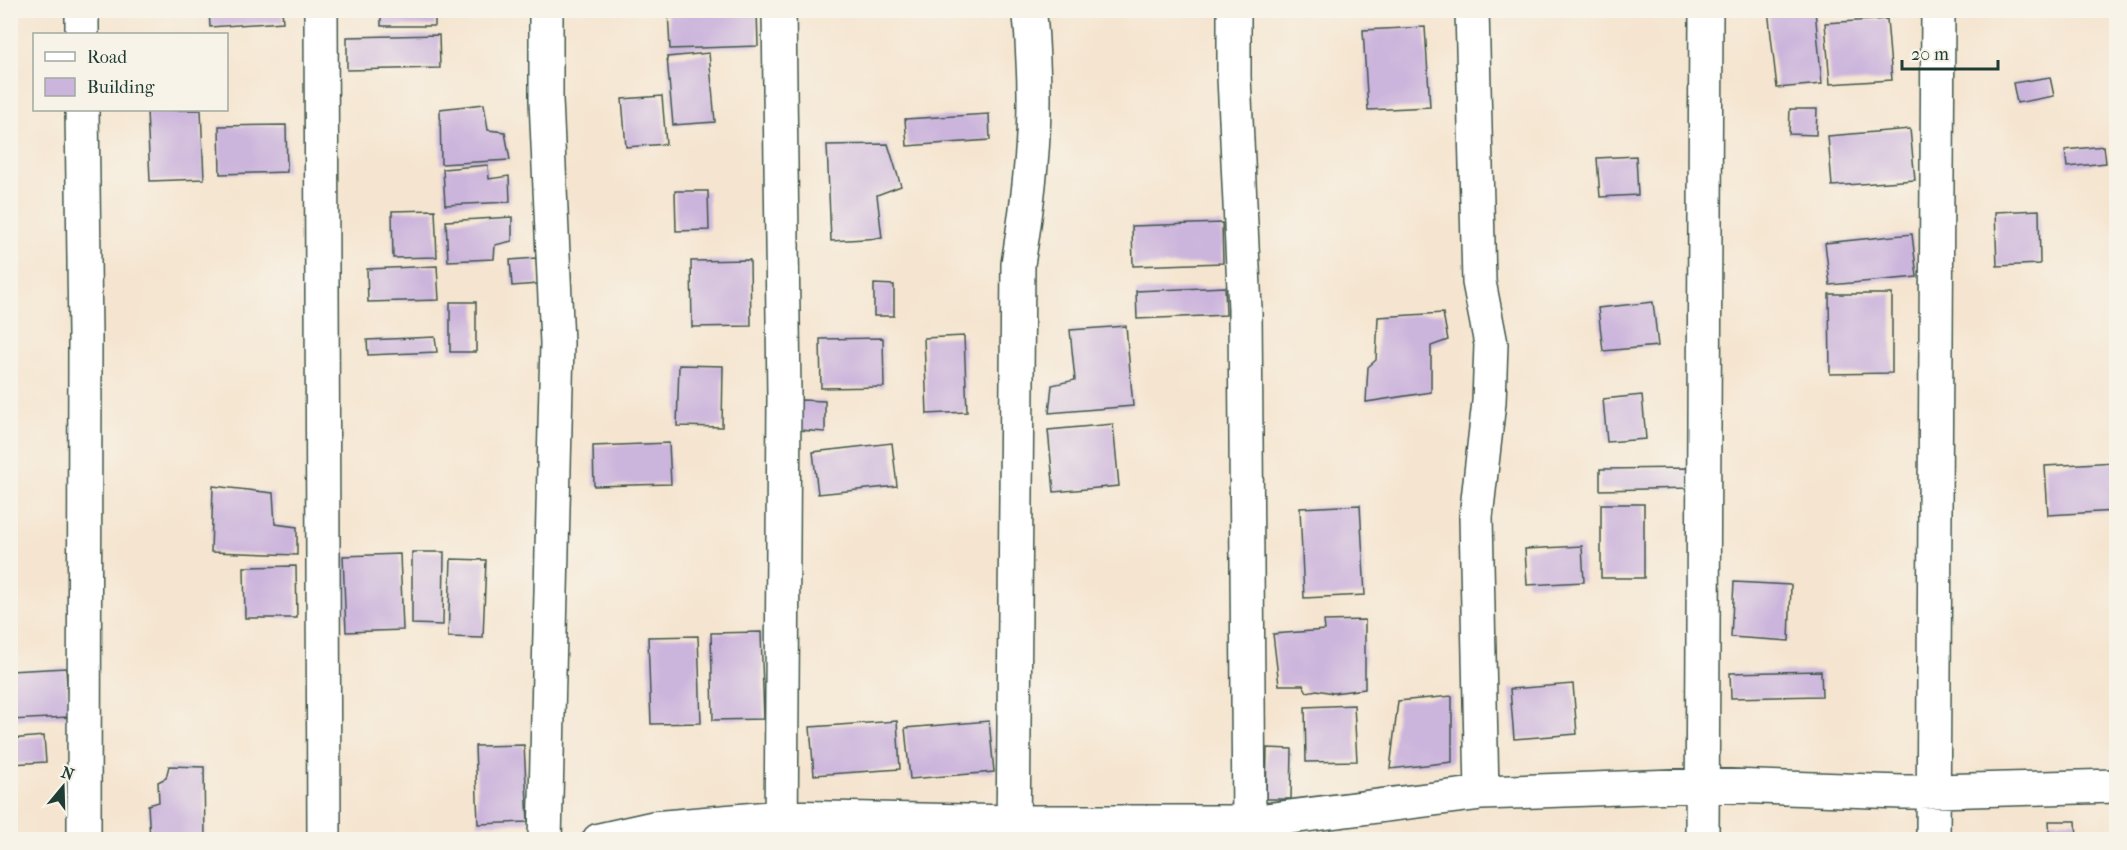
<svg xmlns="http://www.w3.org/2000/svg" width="2127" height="850" viewBox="0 0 2127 850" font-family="'IM FELL French Canon',serif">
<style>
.building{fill:#ccb5dc}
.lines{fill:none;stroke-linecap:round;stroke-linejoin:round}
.minor-casing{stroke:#3f564b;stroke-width:36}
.minor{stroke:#fff;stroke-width:33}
</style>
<rect width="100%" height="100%" fill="#f7f3e8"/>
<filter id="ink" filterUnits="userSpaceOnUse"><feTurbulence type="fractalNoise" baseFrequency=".0167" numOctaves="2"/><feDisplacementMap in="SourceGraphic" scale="12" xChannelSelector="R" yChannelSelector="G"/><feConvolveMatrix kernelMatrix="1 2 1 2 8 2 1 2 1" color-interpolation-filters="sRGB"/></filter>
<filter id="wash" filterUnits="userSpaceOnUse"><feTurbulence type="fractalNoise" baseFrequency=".008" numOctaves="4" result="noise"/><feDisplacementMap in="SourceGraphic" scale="24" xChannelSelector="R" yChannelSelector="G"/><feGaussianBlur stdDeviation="1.35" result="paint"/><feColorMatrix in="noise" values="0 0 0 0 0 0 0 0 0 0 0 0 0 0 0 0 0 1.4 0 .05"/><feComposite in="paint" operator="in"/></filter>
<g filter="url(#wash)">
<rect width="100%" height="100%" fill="#f5e5d0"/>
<g id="blocks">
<path class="building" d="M209,10H282L283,22L210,27Z
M381,10H435V26H381Z
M668,10H757L758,46L670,49Z
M1506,10H1541V12L1507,17Z
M1768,10H1815L1822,84L1777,88Z
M1887,19L1892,80L1830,84L1825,23Z
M1425,27L1430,107L1368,110L1363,30Z
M439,35L440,68L347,70V37Z
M709,53L715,122L673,125L667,57Z
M2050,77L2054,96L2017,103L2013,83Z
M662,96L666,144L626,147L622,99Z
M484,104L488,130L505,132L510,160L441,164L440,109Z
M1790,109H1817L1816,135L1789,134Z
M147,110H201L204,179L150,181Z
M989,114L990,140L907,146L905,119Z
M286,125L287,172L220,174L219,126Z
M1910,129L1915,180L1832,186L1828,136Z
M888,144L901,186L877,195L882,238L831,241L827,145Z
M2104,146L2106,163L2067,167L2065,150Z
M1636,156L1638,195L1600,197L1597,158Z
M488,165L489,179L509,176L510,202L445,205L443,169Z
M675,191H708L709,230L676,231Z
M435,210L437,257L393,258L392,211Z
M2039,210L2040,264L1997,266L1995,212Z
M512,217V241L495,245L494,259L448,261L446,221Z
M1222,223L1223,263L1133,266L1132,226Z
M1912,234L1917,277L1830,285L1825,243Z
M536,258L538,284L512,286L510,260Z
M750,260L751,326L692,327L691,261Z
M437,266L439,300L368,302L367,269Z
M874,284L894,285V316H874Z
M1225,287L1226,315L1137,319L1136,291Z
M1829,294H1892V373L1830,374Z
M450,302H476V352H450Z
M1653,302L1658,346L1603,351L1598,308Z
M1443,313L1448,340L1431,346V392L1366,402L1368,367L1376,360L1378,317Z
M1126,326L1133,406L1049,413L1052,385L1075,380L1070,330Z
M964,336L967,412L927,414L924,338Z
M435,337L437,352L368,355L367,340Z
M883,338L884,387L821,388L820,339Z
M679,365L723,366L722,427L677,426Z
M1642,395L1646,439L1607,442L1603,399Z
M801,400L825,401V432L799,430Z
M1113,424L1119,486L1054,492L1048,430Z
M669,443L671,484L594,486L593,446Z
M892,443L897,486L818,494L813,452Z
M2116,462V511L2048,515L2045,466Z
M1692,468V488L1600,490V469Z
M213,486L273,493L275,524L297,527V555L211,552Z
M1601,504H1644V578H1601Z
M1360,505L1365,595L1304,598L1300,508Z
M1582,546L1584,582L1527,585L1525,549Z
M412,552H444L443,625L412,624Z
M400,554L403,630L346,632L343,556Z
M451,559L486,560L483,638L448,637Z
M296,566L297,618H245L244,567Z
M1734,582L1791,585L1789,641L1731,637Z
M1365,620V689L1333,693L1317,690L1307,692L1303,685H1279L1273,634L1325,630L1324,621Z
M761,632L764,719L713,720L711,633Z
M698,636L701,723L651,724L648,637Z
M66,668L69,717L10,720V671Z
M1821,671L1822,696L1731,698L1730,673Z
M1573,684L1577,734L1514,739L1510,689Z
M1452,696V762L1390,769L1398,701Z
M1354,705L1357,761L1306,762L1305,707Z
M897,721L900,769L814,775L810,727Z
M989,721L994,772L910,779L905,728Z
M44,736L46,762L10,764V739Z
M524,745L528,822L478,824L475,746Z
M1267,748L1292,749L1291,799H1266Z
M169,766L204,767L205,840H150L148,805L159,802L158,782L166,778Z
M2049,821H2076L2077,840H2050Z"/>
</g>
</g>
<g filter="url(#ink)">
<use href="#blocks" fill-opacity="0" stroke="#3f564b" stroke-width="1.5"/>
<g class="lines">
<g class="minor-casing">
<path id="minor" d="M82,10V34
M321,10L324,840
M779,10L784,396L781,840
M1234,10V77L1245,309L1249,822
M1472,10L1479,282L1491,344L1489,402L1476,517L1482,793
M82,110L85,335L84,840
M545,840L557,343L546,100V10
M599,840L653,828L781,817L1013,822H1249L1482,793L1702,785L1902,792L2116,786
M1013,840L1018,264C1029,196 1037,130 1033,61C1032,44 1032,27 1029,10
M1702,840L1706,10
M1933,840L1938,10"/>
</g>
<use href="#minor" class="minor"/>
</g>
</g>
<rect width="2127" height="850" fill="none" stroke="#f7f3e8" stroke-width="36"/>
<rect x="33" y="33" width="195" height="78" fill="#f7f3e8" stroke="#a1aaa0" stroke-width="1.5"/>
<rect x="45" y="52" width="30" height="9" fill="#ffffff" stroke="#a1aaa0" stroke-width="1.5"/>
<text x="87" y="63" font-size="18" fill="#1f3d34">Road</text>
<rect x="45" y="78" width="30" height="18" fill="#ccb5dc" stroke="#a1aaa0" stroke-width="1.5"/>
<text x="87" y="93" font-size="18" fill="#1f3d34">Building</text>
<g transform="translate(63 787) rotate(19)" stroke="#f7f3e8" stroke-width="4.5" paint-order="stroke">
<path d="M0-4.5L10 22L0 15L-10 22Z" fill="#1f3d34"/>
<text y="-9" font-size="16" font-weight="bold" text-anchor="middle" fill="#1f3d34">N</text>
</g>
<path d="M1902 60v9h96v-9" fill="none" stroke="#1f3d34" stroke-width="3"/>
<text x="1911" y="60" font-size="18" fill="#1f3d34" stroke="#f7f3e8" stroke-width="4.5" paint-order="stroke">20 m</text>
</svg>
